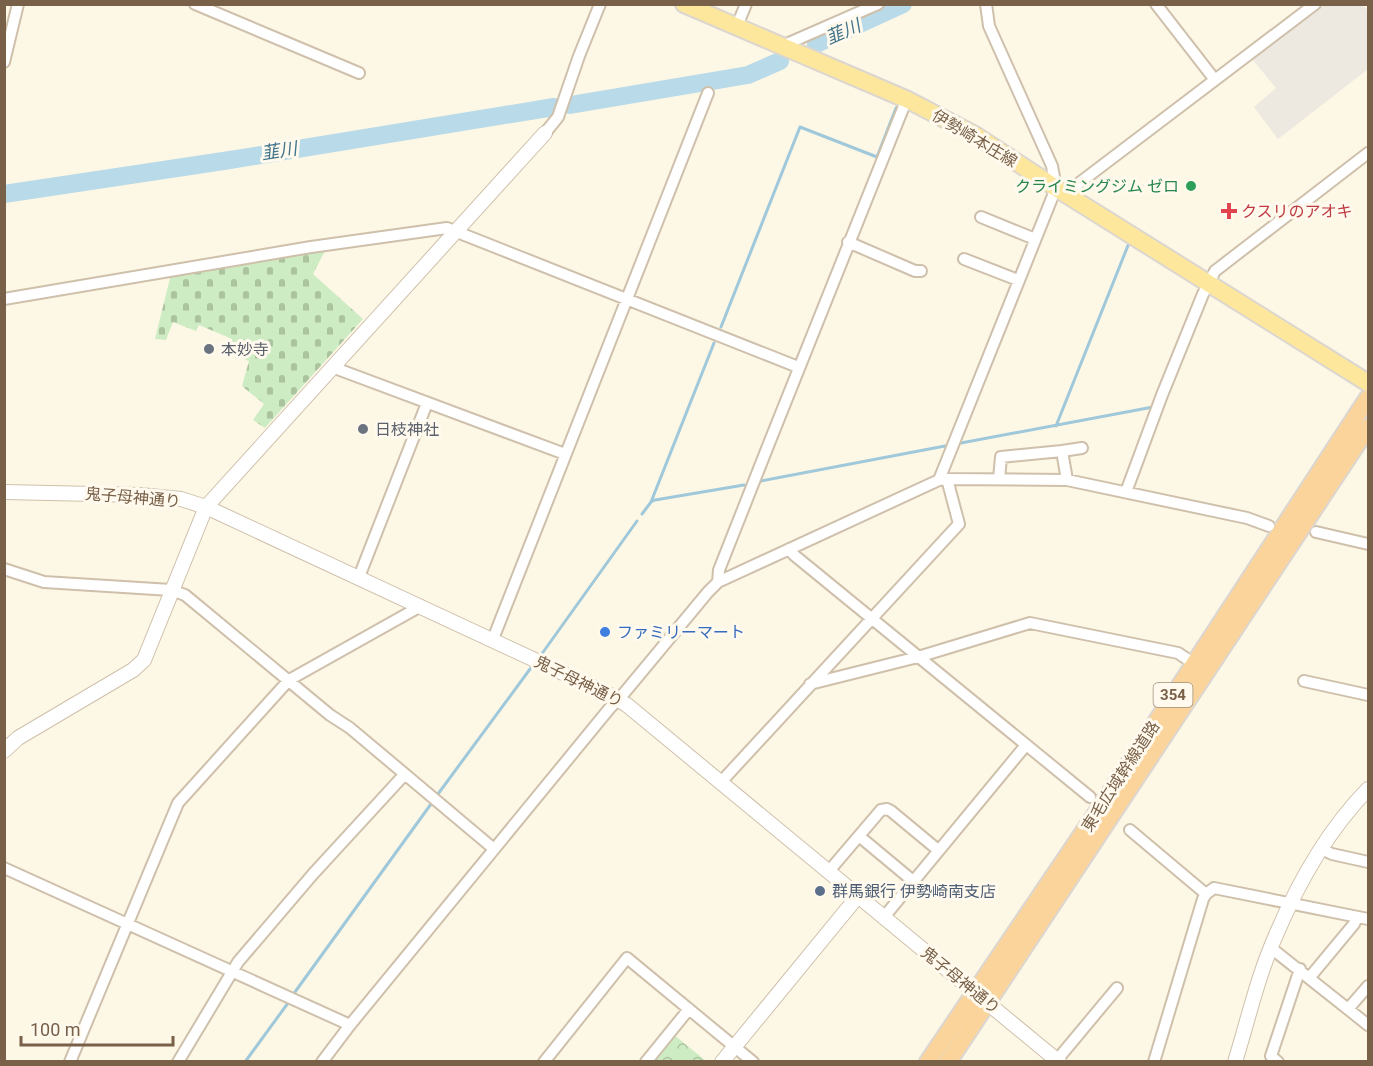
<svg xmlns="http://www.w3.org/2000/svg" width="1373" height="1066" viewBox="0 0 1373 1066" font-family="Roboto,'Noto Sans JP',sans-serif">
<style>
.industrial{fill:#ede8e0}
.cemetery{fill:url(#cemetery-stones)}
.park{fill:url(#park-crowns)}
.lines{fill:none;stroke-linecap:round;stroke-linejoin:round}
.stream{stroke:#9fc8da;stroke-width:3}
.river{stroke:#b9dae8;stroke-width:18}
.minor-casing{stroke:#cfc0ab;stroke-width:14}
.tertiary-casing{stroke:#cfc0ab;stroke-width:16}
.primary-casing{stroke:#dcd6d0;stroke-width:20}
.trunk-casing{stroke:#dcd6d0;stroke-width:20}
.minor{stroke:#fff;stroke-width:10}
.tertiary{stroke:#fff;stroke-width:14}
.primary{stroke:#fde79d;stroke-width:16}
.trunk{stroke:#fbd49c;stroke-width:16}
.leisure-dot{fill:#2e9e5b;stroke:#fffaed;stroke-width:2}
.health-dot{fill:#e0444e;stroke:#fffaed;stroke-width:2}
.worship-dot{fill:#6b7280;stroke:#fffaed;stroke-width:2}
.shop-dot{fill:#3f7fe0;stroke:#fffaed;stroke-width:2}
.service-dot{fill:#5c6f8a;stroke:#fffaed;stroke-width:2}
.labels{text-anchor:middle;stroke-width:6;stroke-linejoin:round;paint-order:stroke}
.shield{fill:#fffaed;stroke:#a08e7a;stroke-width:1.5}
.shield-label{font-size:15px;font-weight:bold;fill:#786049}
.street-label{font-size:16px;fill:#786049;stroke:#fffaed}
.leisure-label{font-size:16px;fill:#27864d;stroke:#fffaed;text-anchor:end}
.health-label{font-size:16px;fill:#be3a42;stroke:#fffaed;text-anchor:start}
.worship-label{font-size:16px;fill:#5b616d;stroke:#fffaed;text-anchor:start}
.shop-label{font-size:16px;fill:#366cbe;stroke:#fffaed;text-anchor:start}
.service-label{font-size:16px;fill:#4e5e75;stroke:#fffaed;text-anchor:start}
.water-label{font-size:18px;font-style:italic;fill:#42758b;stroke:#fffaed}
</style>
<defs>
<pattern id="cemetery-stones" width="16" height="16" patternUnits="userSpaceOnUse" patternTransform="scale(1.5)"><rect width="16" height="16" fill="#ceecc3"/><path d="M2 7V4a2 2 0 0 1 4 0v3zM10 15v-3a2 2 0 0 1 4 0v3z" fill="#acc3a0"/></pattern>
<pattern id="park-crowns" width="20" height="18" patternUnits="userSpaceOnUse" patternTransform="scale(1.5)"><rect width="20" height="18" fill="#ceecc3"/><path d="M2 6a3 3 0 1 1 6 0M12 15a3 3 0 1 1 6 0" fill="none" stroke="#acc3a0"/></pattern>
</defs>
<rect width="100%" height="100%" fill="#fdf7e6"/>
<path class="industrial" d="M1323,5H1363L1368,11V69L1278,139L1254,107L1276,88L1252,59Z"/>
<path class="cemetery" d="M326,249L313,274L363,319L265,428L253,420L264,404L242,386L249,361L228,353L232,339L199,325L196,331L173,322L166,340L155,339L171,274Z"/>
<path class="park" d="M673,1034L706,1061L650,1062Z"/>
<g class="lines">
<path class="stream" d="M721,327L800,127L877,157L896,108
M1056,426L1129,243
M961,443L1153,407
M761,481L945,446
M651,502L714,343
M642,514L651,502L655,500L744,485
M541,655L637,521
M438,794L533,665
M295,992L431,804
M245,1062L288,1003"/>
<path class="river" d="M816,44L903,4
M570,105L748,75L780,61
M4,194L230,160L554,107"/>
<g class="minor-casing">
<path id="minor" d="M195,4L359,73
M1156,4L1215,80
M737,26L746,4
M782,46L878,4
M4,62L18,4
M545,133L558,117L579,56L600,4
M1068,195L1074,187L1315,4
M981,217L1035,239
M848,242L915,271H921
M964,259L1018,280
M4,299L311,247L447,228L798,367
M332,367L565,454
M1062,451L1082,448
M999,479L1001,457L1062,451L1067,480
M939,480L1056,188L1052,166L989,26L986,4
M1126,492L1162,395L1203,294L1215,271L1368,153
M1316,532L1368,544
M789,549L794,555L1090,797
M4,569L44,582L171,590L185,595L330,715L350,728L494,849
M359,577L427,403
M718,582L719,570C780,415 842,260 904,106L908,100
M493,639L708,93
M1304,681L1368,695
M810,684L918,657L1030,623L1178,653L1193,663
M721,782L959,524L947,479
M1130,830L1206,894
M859,836L913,881
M1321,849L1332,854L1368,862
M4,868L350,1025
M829,871L881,810L887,809L891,811L938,850
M884,917L1026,745
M1271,948L1368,1025
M1310,977L1354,924L1357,917
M1348,1009L1368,986
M1057,1060L1117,988
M70,1062L178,803L289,680L421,606
M178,1062L238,962L313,874L404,775
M322,1062L350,1025L609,709L625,692L708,592L718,582L939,480L947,479L1067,480L1247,518L1269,526
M544,1062L627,958L753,1062
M646,1062L689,1009
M1154,1062L1203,899L1206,894L1214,888L1368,919
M1278,1062L1271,1056L1300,969"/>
</g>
<g class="tertiary-casing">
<path id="tertiary" d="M4,492L140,495L181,499L206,507L610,695L627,705L1059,1062
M4,751L18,738L133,670L144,660L206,507L545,133
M722,1062L858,896
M1235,1062C1248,1020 1258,975 1276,935C1298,883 1328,830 1368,789"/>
</g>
<g class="primary-casing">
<path id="primary" d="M684,4L908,100L975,135L1056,188L1368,383"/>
</g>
<g class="trunk-casing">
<path id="trunk" d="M928,1062L1106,799L1368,398
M948,1062L1368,427"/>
</g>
<use href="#minor" class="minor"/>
<use href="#tertiary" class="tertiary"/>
<use href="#primary" class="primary"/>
<use href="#trunk" class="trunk"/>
</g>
<circle class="leisure-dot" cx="1191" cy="186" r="6"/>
<path class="health-dot" d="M1226 202h6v6h6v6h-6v6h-6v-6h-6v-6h6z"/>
<g class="worship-dot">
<circle cx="209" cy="349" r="6"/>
<circle cx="363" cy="429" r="6"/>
</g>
<circle class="shop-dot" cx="605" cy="632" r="6"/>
<circle class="service-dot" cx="820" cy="891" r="6"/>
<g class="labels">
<rect class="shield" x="1153.5" y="683" width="39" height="24" rx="4.5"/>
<g class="shield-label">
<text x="1173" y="700">354</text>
</g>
<g class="street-label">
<text transform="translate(975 138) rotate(31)" y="6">伊勢崎本庄線</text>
<text transform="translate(133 497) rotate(5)" y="6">鬼子母神通り</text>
<text transform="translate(579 681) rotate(26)" y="6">鬼子母神通り</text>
<text transform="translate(1120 776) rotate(-57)" y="6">東毛広域幹線道路</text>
<text transform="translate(961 980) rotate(39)" y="6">鬼子母神通り</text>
</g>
<g class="leisure-label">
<text x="1179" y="192">クライミングジム ゼロ</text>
</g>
<g class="health-label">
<text x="1241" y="217">クスリのアオキ</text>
</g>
<g class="worship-label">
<text x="221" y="355">本妙寺</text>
<text x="375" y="435">日枝神社</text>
</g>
<g class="shop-label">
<text x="617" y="638">ファミリーマート</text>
</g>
<g class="service-label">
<text x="832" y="897">群馬銀行 伊勢崎南支店</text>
</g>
<g class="water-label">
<text transform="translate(843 32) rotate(-24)" y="6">韮川</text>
<text transform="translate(279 151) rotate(-9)" y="6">韮川</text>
</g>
</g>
<rect width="1373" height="1066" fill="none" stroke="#786049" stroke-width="12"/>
<path d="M21 1036v9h152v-9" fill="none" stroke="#786049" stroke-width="3"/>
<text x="30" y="1036" font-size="18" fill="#786049" stroke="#fffaed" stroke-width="4.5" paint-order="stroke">100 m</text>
</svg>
